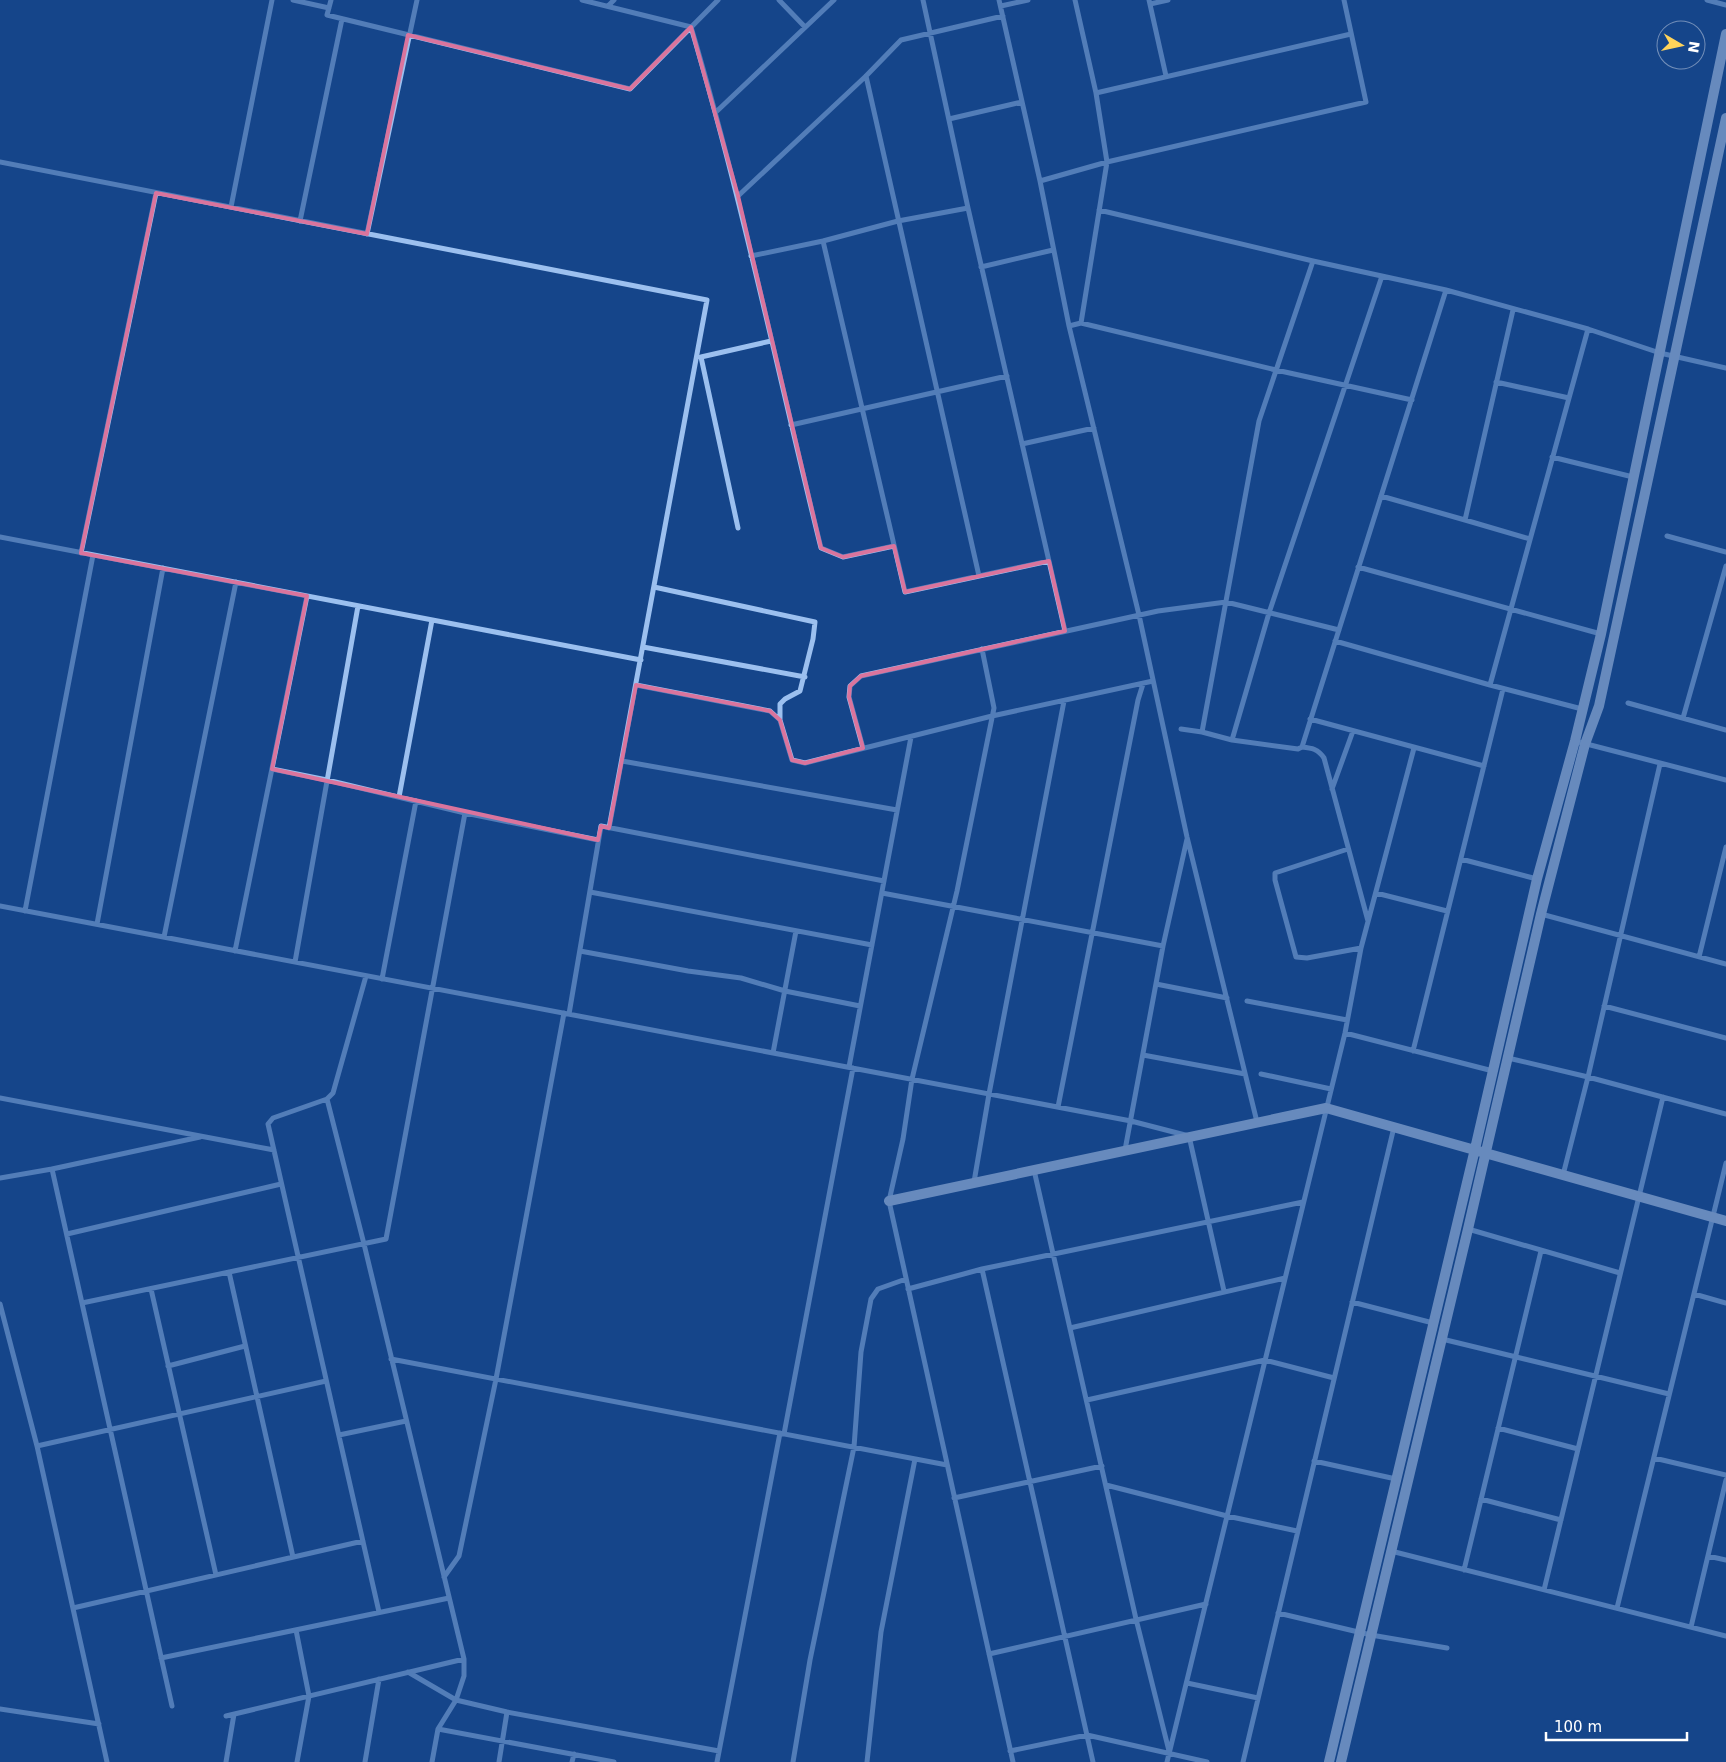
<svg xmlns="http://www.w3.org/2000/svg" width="1726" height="1762" viewBox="0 0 1726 1762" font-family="'DejaVu Sans',sans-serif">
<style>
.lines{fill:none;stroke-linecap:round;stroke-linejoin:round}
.street{stroke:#9cc0ef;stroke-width:5}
.secondary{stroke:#cadefb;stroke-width:10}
.marked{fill:none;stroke:#da749d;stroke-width:4;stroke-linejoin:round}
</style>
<rect width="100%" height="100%" fill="#15458a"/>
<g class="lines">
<path class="street" d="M293,0L329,8
M331,0L327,15L630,89L718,0
M582,0L691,27C742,199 778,374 821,548L843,557L894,546
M779,0L805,27
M923,0L968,208L1065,631
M999,0L1040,181L1069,326L1139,615L1187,837L1257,1122
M1075,0L1096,93L1107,162L1081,323
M1149,0L1166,76
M1707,0L1726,5
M1150,4L1168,0
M608,6L614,0
M1001,6L1028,0
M866,76L979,576
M1096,93L1351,34
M716,112L834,0
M949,119L1022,102
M0,162L707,300L609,828
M1040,181L1107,162L1366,102L1344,0
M738,196L866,76L901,40L1003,16
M231,207L272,0
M1099,210L1313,261L1446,290L1588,329L1660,353L1726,368
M300,221L342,19
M367,234L417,0
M823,241L905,592L1049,561
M751,256L823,241L898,221L968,208
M981,267L1053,250
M1069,326L1081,323L1276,370L1412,400
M1496,382L1569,398
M791,425L1007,376
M1022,444L1094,428
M1552,457L1633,477
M1381,496L1465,520L1513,310
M1465,520L1530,539
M738,528L701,357L771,341
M1667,536L1726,552
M0,537L641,660
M81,553L156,193
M1358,567L1601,634
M654,587L815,622L813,639L800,691L785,699L780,704V720
M1335,641L1490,685L1582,709
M643,647L805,677
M982,649L994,708L957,891L912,1079L903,1139L889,1201L1013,1762
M636,685L770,711L780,720L792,760L805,763L992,716L1153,681
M1490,685L1588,329
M1628,703L1726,730
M1683,718L1726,566
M1310,719L1484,766
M1181,729L1202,732L1232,740L1298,749L1302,747L1446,290
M1202,732L1259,421L1313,261
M1232,740L1269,613L1382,276
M1575,741L1726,780
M1302,747C1312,748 1318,749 1324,758L1368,921
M863,748L849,697L850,686L861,676L1158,611L1226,602L1339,630
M622,761L897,810
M272,769L327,780L465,813L598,840
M1332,789L1353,731
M399,797L432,620
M1348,849L1275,873V880L1296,957L1307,958L1361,948
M1461,859L1537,879
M590,892L872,945
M882,893L1163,946
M1376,893L1447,911
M0,906L1131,1121L1189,1136L1224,1291
M25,911L93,555
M1541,914L1726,964
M97,924L163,568
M164,937L236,582
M235,951L307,596
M580,951L688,971L741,978L785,991L860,1006
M1699,957L1726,847
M295,962L358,606
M366,976L333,1093L327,1099L273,1118L268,1124L379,1612
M382,979L416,801
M1156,984L1227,998
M1247,1001L1347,1020
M1604,1006L1726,1038
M569,1014L601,826L884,881
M1345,1033L1493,1071
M1413,1051L1503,689
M773,1053L796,931
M1143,1055L1245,1074
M1508,1058L1588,1077L1726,1114
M849,1067L911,737
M1261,1074L1331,1089
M0,1098L274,1150
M327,1099L364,1244L464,1659V1676L456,1700L438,1729L432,1762
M1058,1107L1138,700L1143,684
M1125,1150L1163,946L1187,839
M52,1169L172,1706
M1034,1170L1136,1619L1169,1751
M1563,1175L1588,1077L1660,764
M0,1178L52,1169L200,1137
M974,1182L989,1094L1064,701
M1468,1229L1620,1273
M67,1234L281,1184
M982,1269L1093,1762
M229,1272L293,1557
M151,1289L216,1575
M908,1289L982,1269L1303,1202
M1694,1294L1726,1303
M1352,1302L1433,1323
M82,1303L386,1239L465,813
M0,1304L37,1446L107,1762
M1070,1328L1285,1278
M1442,1339L1669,1394
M391,1359L947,1465
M168,1366L245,1346
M1087,1400L1265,1360L1334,1378
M1498,1428L1578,1449
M784,1434L853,1068
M339,1435L406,1421
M37,1446L326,1381
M1654,1458L1726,1475
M1314,1461L1396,1479
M1106,1485L1227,1516L1297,1531
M954,1498L1102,1466
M1481,1499L1561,1520
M1391,1551L1726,1636
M1708,1556L1726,1560
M1464,1570L1541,1251
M444,1577L459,1556L496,1379L564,1013
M1544,1590L1663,1097
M73,1608L363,1541
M1617,1608L1726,1163
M1278,1613L1371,1635L1447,1648
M1691,1627L1726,1480
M296,1630L309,1696L297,1762
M989,1654L1206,1604
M161,1658L449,1598
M408,1672L456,1700L507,1712L719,1751
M1187,1683L1258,1698
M0,1709L99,1724
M226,1716L464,1659
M438,1729L614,1762
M1010,1751L1087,1735L1207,1762
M226,1762L234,1714
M365,1762L379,1679
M499,1762L507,1712
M572,1762L574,1754
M717,1762L780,1433
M793,1762L810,1660L854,1447L861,1352L871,1299L878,1289L906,1279
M867,1762L881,1632L915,1459
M1167,1762L1345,1033L1361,948L1414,748
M1243,1762L1394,1127"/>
<path class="secondary" d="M889,1201L1326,1108L1726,1221
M1329,1762L1475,1149L1537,879L1575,741L1601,634L1726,34
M1341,1762L1468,1229L1541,914L1585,744L1599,706L1726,118"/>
</g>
<path d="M0 0H1726V1762H0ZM691,27L738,196L821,548L843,557L894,546L905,592L1049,561L1065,631L861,676L850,686L849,697L863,748L805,763L792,760L780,720L770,711L636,685L609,828L601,826L598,840L272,769L307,596L81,553L156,193L367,234L408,35L630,89Z" fill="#15458a" fill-opacity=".55" fill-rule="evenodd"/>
<path class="marked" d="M691,27L738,196L821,548L843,557L894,546L905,592L1049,561L1065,631L861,676L850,686L849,697L863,748L805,763L792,760L780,720L770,711L636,685L609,828L601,826L598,840L272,769L307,596L81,553L156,193L367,234L408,35L630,89Z"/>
<g transform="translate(1681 45) rotate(99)"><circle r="24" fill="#15458a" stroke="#738fb9"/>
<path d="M0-4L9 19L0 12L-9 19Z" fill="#ffd35a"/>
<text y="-8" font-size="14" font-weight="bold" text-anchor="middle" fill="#ffffff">N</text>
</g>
<path d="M1546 1732v8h141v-8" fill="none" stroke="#ffffff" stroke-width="2.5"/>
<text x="1554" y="1732" font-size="15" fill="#ffffff" stroke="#15458a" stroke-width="4" paint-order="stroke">100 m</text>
</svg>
